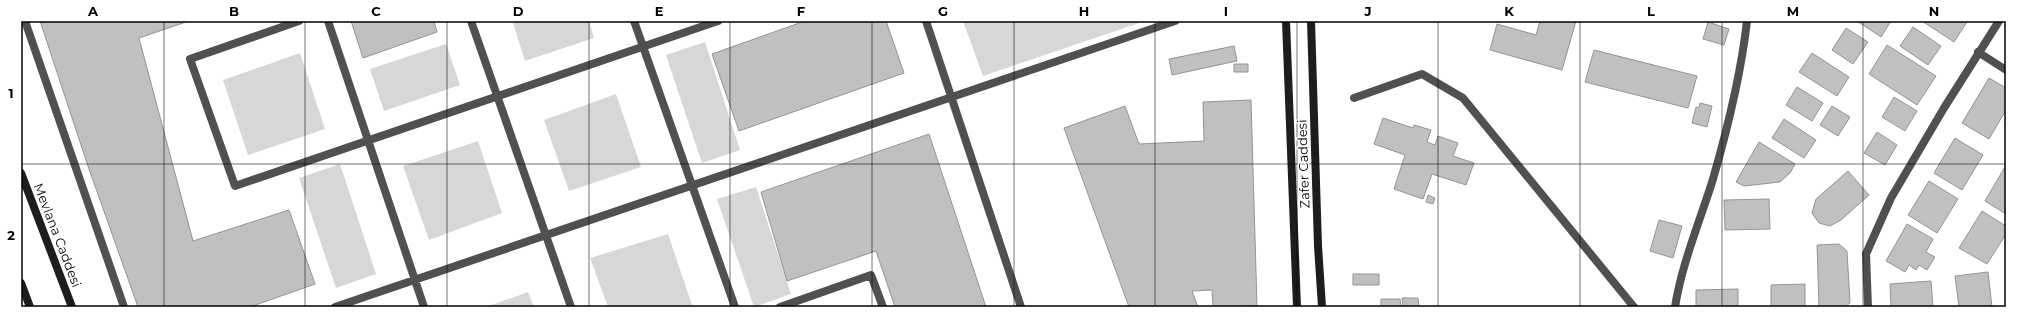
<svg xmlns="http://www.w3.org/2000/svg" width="2027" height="328" viewBox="0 0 2027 328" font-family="Montserrat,sans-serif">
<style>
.green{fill:#d7d7d7}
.building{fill:#c0c0c0;stroke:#949494}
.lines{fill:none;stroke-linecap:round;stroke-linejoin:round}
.minor{stroke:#505050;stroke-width:8}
.secondary{stroke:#1d1d1d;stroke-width:8}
.grid{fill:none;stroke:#000;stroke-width:1;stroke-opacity:0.55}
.labels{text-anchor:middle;stroke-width:3;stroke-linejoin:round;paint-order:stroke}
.street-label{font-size:13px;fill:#000;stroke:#fff}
.neatline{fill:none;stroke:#000;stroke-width:1.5}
.grid-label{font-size:13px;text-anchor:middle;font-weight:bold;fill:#000}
</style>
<rect width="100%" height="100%" fill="#fff"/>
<path class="green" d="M517,21H589L594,38L525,61L513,23Z
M963,21H1145L983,76Z
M705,42L740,150L702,163L666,55Z
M446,44L460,85L384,111L370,69Z
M300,53L325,129L248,155L223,80Z
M616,94L641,167L569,191L544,120Z
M478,141L502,213L429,240L403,166Z
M340,164L376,274L336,288L299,178Z
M756,187L791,294L754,307L717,199Z
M668,234L692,305L687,307H608L590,258Z
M528,292L534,307H486Z"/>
<path class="building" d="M40,21H189L139,38L193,241L289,210L315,284L250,307H138L89,169Z
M351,21H434L437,32L363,58Z
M805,21H886L904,73L739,131L712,54Z
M1540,21H1576L1562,70L1490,50L1497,24L1536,35Z
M1857,21H1891L1881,37Z
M1922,21H1965L1967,22L1954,42Z
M1708,22L1729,29L1724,45L1703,39Z
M1913,27L1941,46L1928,65L1900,46Z
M1846,28L1868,42L1853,64L1832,50Z
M1887,45L1936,76L1917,105L1869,74Z
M1234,46L1237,61L1172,75L1169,59Z
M1594,50L1697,76L1688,108L1585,82Z
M1812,53L1849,77L1837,96L1799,72Z
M1234,64H1248V72H1234Z
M1989,78L2006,88V110L1989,139L1962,123Z
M1797,87L1823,103L1812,121L1786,105Z
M1894,97L1917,111L1905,131L1882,117Z
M1251,100L1257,306L1213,307L1212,290L1192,291L1198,307H1129L1064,128L1125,106L1139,144L1204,141L1203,102Z
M1700,103L1712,106L1707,127L1692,123L1696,107L1699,108Z
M1832,106L1850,117L1838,136L1820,125Z
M1383,118L1413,128L1414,125L1431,130L1427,142L1435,145L1438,136L1458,143L1453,156L1474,163L1466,185L1432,174L1423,199L1394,189L1405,155L1374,144Z
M1784,119L1816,140L1804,158L1772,138Z
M1877,132L1897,145L1885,165L1864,153Z
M929,134L986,307H895L876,251L787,281L761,192Z
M1955,138L1983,155L1962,190L1934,173Z
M1759,142L1795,164L1790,173L1780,182L1744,186L1736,182Z
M2006,165V214L1985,201Z
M1848,171L1869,195L1841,220L1830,226L1819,223L1812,213L1816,199Z
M1929,181L1958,199L1937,233L1908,215Z
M1428,195L1435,198L1433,204L1426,202Z
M1769,199L1770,229L1725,230L1724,200Z
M1982,211L2006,226V234L1987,264L1959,248Z
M1659,220L1682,226L1673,258L1650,251Z
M1907,224L1933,239L1926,252L1935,257L1927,270L1919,265L1916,270L1909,265L1905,272L1886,261Z
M1839,244L1847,251L1850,303L1845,307H1819L1817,245Z
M1988,272L1992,307H1959L1955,276Z
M1353,274H1379V285H1353Z
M1931,281L1933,307H1891L1890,284Z
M1805,284V307H1771V285Z
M1738,289V307H1696V290Z
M1402,298H1418L1419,307H1403Z
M1381,299H1400L1401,307H1381Z"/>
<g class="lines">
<path class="minor" d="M25,21L124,307
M299,21L190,59L235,186L718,21
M328,21L424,307
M471,21L571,307
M634,21L735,307
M926,21L1021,307
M1978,52L2006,70
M1354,98L1422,74L1463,98L1634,307
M335,307L1175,21
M780,307L871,275L883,307
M1675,307C1682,263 1700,221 1713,179C1728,127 1741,74 1747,21
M1868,307L1866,254L1891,198L1944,108L1999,21"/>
<path class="secondary" d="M1286,21L1297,307
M1311,21L1318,246L1322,307
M21,173L72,307
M21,283L30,307"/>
</g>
<path class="grid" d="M164,21V307M305,21V307M447,21V307M589,21V307M730,21V307M872,21V307M1014,21V307M1155,21V307M1297,21V307M1438,21V307M1580,21V307M1722,21V307M1863,21V307M21,164H2006"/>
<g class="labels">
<g class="street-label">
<text transform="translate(1303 164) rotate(-92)" y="5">Zafer Caddesi</text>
<text transform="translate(58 235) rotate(69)" y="5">Mevlana Caddesi</text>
</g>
</g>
<rect width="2027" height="328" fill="none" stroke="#ffffff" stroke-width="44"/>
<rect x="22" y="22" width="1983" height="284" class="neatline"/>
<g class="grid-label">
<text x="93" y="16">A</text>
<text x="234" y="16">B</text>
<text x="376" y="16">C</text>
<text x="518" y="16">D</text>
<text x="659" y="16">E</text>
<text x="801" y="16">F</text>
<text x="943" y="16">G</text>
<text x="1084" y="16">H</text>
<text x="1226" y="16">I</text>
<text x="1368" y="16">J</text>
<text x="1509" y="16">K</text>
<text x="1651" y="16">L</text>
<text x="1793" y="16">M</text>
<text x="1934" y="16">N</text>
<text x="11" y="98">1</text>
<text x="11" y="240">2</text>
</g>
</svg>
